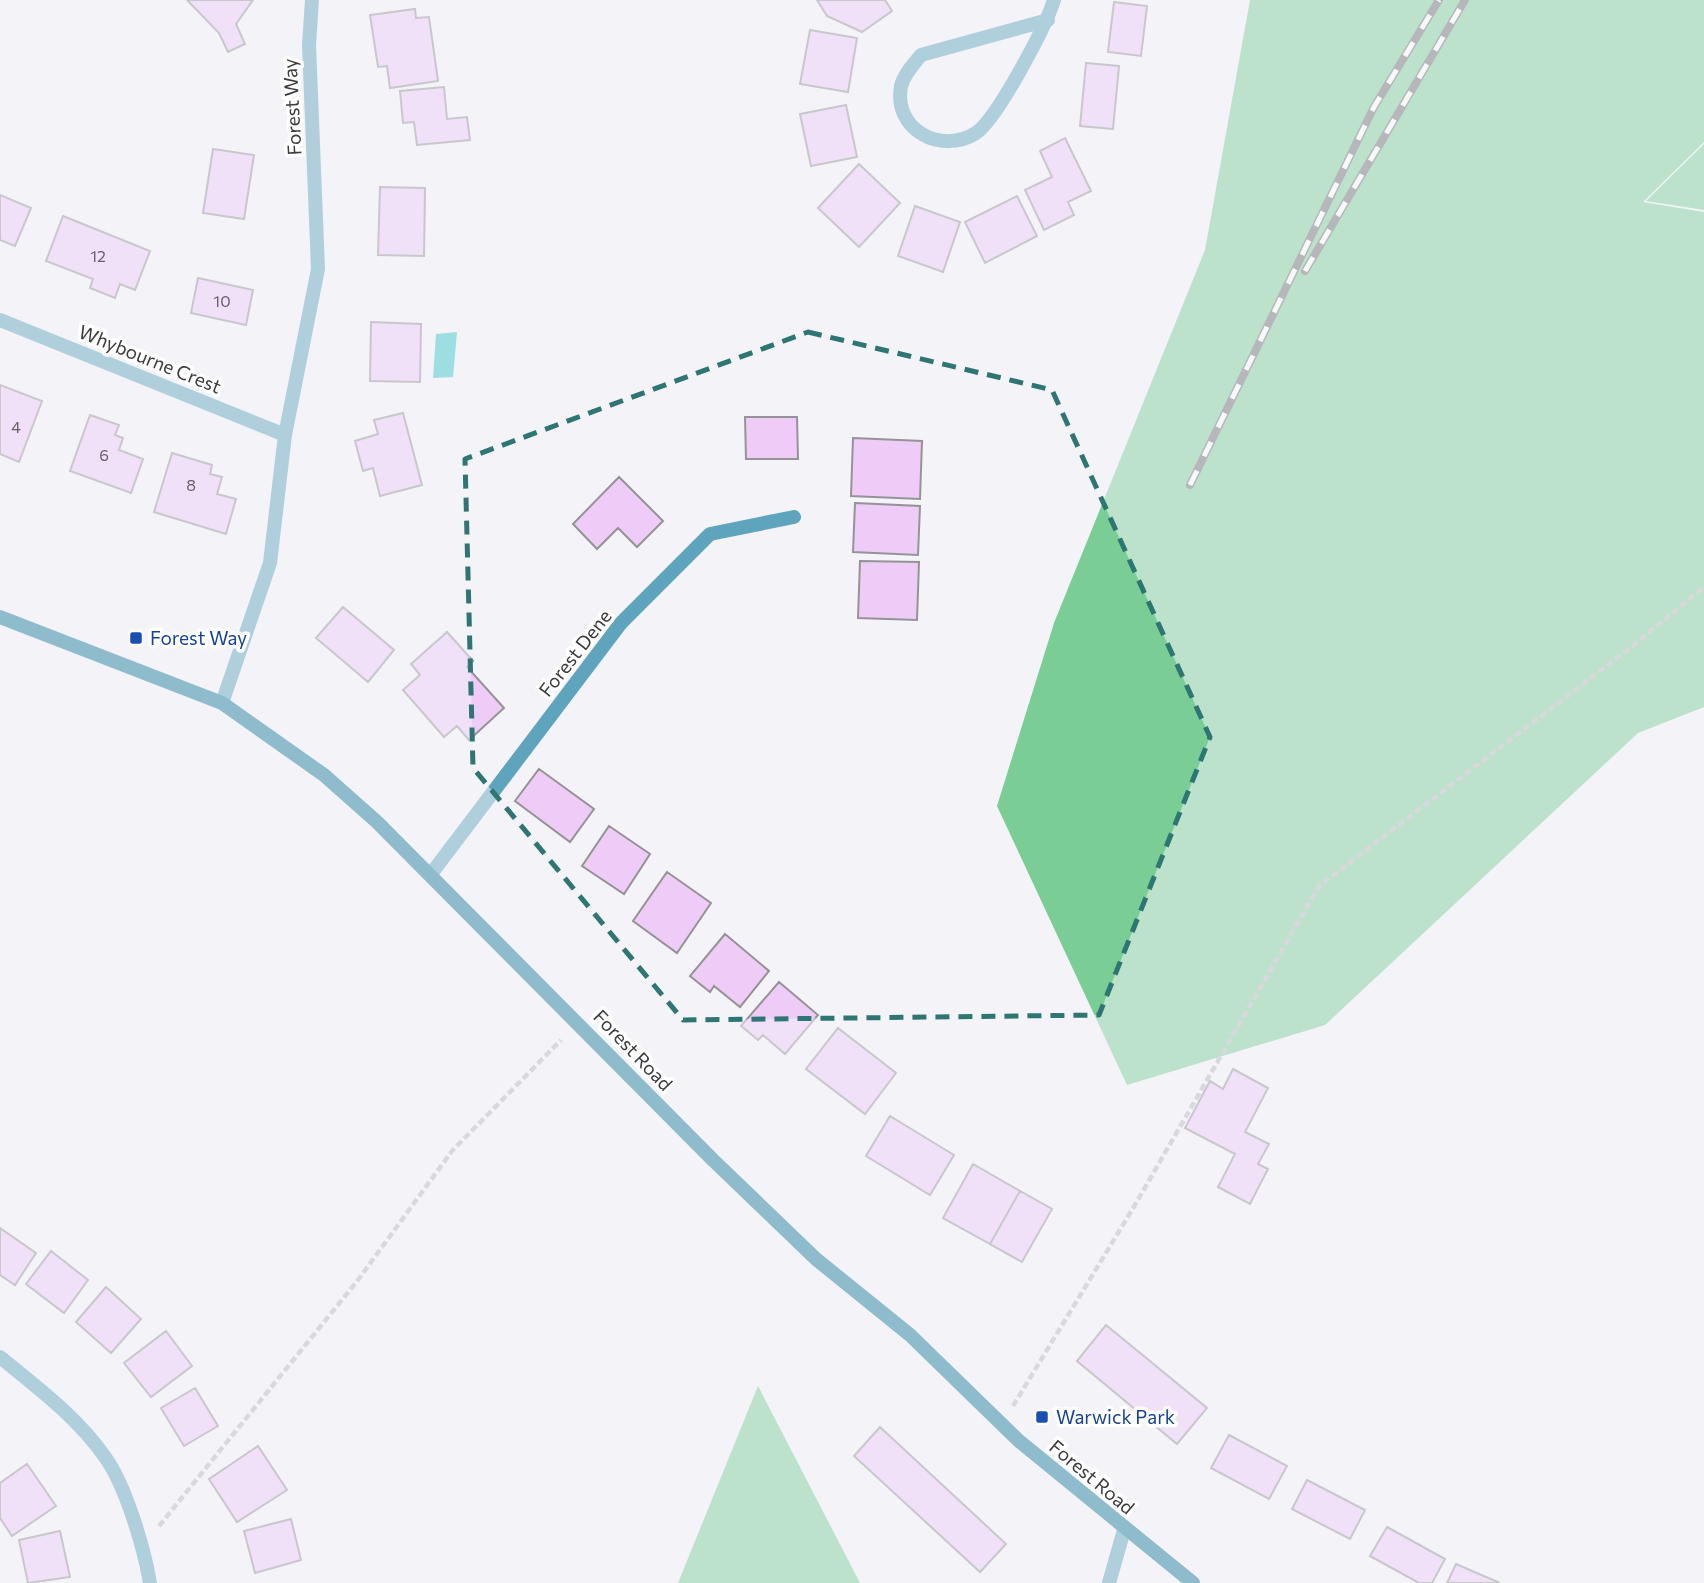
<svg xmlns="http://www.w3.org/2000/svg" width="1704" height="1583" viewBox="0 0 1704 1583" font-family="Commissioner,sans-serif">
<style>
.forest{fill:#7ace95}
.water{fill:#36c5cb}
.building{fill:#efccf8;stroke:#969397;stroke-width:2}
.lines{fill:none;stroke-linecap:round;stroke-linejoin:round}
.path{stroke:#b9b9bd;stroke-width:4.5;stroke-dasharray:7 3.5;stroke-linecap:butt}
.street{stroke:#5fa4bd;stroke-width:14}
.secondary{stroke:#157a97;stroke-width:14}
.rail-casing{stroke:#706f72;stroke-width:8}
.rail{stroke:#fff;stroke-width:5;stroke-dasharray:16;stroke-linecap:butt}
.marked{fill:none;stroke:#2d7673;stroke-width:5;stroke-dasharray:14 9;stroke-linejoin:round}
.transit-dot{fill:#1a4fb4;stroke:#fff;stroke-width:2.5}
.labels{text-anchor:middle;stroke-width:7;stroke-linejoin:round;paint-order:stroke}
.number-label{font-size:16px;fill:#685e6b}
.street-label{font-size:19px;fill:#3b3a3c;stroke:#fff}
.transit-label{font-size:19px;fill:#164399;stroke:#fff;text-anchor:start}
</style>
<rect width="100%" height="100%" fill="#f3f3f8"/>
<path class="forest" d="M1250,0H1704V142L1643,202L1704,212V707L1638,733L1325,1025L1127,1085L997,806L1054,623L1205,250Z
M1704,144V210L1646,201Z
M758,1386L860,1583H678Z"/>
<path class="water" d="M457,332L453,377L433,378L436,334Z"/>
<path class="building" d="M187,0H253L236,24L245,44L228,52L219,33Z
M817,0H885L892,11L862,32L827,16Z
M1114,2L1147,6L1141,56L1108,52Z
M415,9L416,18L429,17L438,81L390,88L387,66L378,67L370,15Z
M810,30L857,38L848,92L800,84Z
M1086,63L1119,66L1113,129L1080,126Z
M444,87L447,119L467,117L470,140L417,145L414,122L403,123L400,91Z
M846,105L857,157L811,166L800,114Z
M1065,138L1091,191L1068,202L1074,215L1044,230L1025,190L1052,177L1040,151Z
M213,149L254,155L244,219L203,213Z
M859,164L900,203L859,247L818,208Z
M380,187L425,188L424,256L378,255Z
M0,195L31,208L15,246L0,240Z
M1017,196L1037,236L985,263L965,222Z
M915,206L960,222L943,272L898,256Z
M63,216L150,251L135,290L120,284L115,298L90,288L93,279L46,261Z
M198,278L253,290L246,325L191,313Z
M371,322L421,324L420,382L370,381Z
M0,385L42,401L19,462L0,454Z
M403,413L422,485L380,496L373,468L363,471L355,441L378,434L374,420Z
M90,415L119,425L115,435L123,438L119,450L143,459L131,493L70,471Z
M745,417H797L798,459H746Z
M853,438L922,441L920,499L851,496Z
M172,453L212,465L210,474L222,477L217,494L236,499L226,534L154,512Z
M619,477L663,521L637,547L618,528L597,549L573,524Z
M855,503L920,506L918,555L853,552Z
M860,561L919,562L917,620L858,618Z
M343,607L394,650L368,682L316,638Z
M447,632L473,661L467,667L504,708L469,740L457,726L444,737L403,690L420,675L411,664Z
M539,769L594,809L570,842L515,801Z
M609,826L650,854L624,894L582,866Z
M667,872L711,903L677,953L633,921Z
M725,934L769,971L740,1007L714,986L710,992L690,976Z
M779,982L818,1015L785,1054L763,1035L758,1040L741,1026Z
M838,1028L896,1073L865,1114L806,1069Z
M1233,1069L1268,1088L1245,1132L1269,1144L1258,1164L1268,1169L1250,1204L1218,1187L1235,1154L1185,1128L1210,1081L1223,1089Z
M890,1116L954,1155L930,1195L866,1156Z
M973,1164L1020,1191L990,1244L943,1218Z
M1020,1191L1052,1209L1022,1262L990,1244Z
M0,1228L36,1253L15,1285L0,1275Z
M51,1251L88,1280L64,1313L26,1284Z
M106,1287L141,1319L111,1353L76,1322Z
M1106,1325L1207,1408L1177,1444L1077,1361Z
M166,1331L192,1366L151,1397L124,1363Z
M195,1388L218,1426L184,1446L161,1408Z
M880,1427L1006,1544L980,1572L854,1456Z
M1229,1435L1287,1466L1269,1499L1211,1468Z
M258,1446L287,1490L237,1522L209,1479Z
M27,1464L56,1506L12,1536L0,1518V1483Z
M1307,1480L1365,1510L1350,1539L1292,1509Z
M291,1519L301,1560L255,1573L244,1531Z
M1387,1527L1445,1559L1432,1583H1419L1370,1556Z
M60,1531L70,1577L28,1583L19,1540Z
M1456,1564L1500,1583H1447Z"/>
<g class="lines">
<path class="path" d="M1013,1406L1132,1210L1319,886L1630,648L1704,587
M159,1526L358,1280L452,1151L561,1040"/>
<path class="street" d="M1048,20L921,55C914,64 904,74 901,86C893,130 941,155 976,133C997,119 1046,26 1054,0
M0,320L285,435
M222,703L270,563L285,435L318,269L309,45L312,0
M431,874L621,623L710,534L794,517
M0,1357C38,1388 77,1417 105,1457C126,1486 144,1548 150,1583
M1109,1583L1124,1530"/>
<path class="secondary" d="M0,617L222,703L324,775L377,822L713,1160L816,1259L910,1335L1019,1441L1193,1583"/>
<g class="rail-casing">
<path id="rail" d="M1305,271L1465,0
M1190,485L1374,107L1439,0"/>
</g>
<use href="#rail" class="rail"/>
</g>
<path d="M0 0H1704V1583H0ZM808,332L1052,390L1210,737L1099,1015L683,1020L473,768L465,459Z" fill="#f3f3f8" fill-opacity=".55" fill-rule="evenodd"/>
<path class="marked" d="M808,332L1052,390L1210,737L1099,1015L683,1020L473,768L465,459Z"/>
<g class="transit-dot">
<rect x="129" y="631" width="14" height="14" rx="3.5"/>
<rect x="1035" y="1410" width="14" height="14" rx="3.5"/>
</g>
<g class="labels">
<g class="number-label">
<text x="98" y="262">12</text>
<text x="222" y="307">10</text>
<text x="16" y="433">4</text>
<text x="104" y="461">6</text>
<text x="191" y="491">8</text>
</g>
<g class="street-label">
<text transform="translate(292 107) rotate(-93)" y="7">Forest Way</text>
<text transform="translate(150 359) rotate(22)" y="7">Whybourne Crest</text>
<text transform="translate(575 653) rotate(-52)" y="7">Forest Dene</text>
<text transform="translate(633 1050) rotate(46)" y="7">Forest Road</text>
<text transform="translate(1092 1477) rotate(40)" y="7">Forest Road</text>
</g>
<g class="transit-label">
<text x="150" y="645">Forest Way</text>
<text x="1056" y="1424">Warwick Park</text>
</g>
</g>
</svg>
